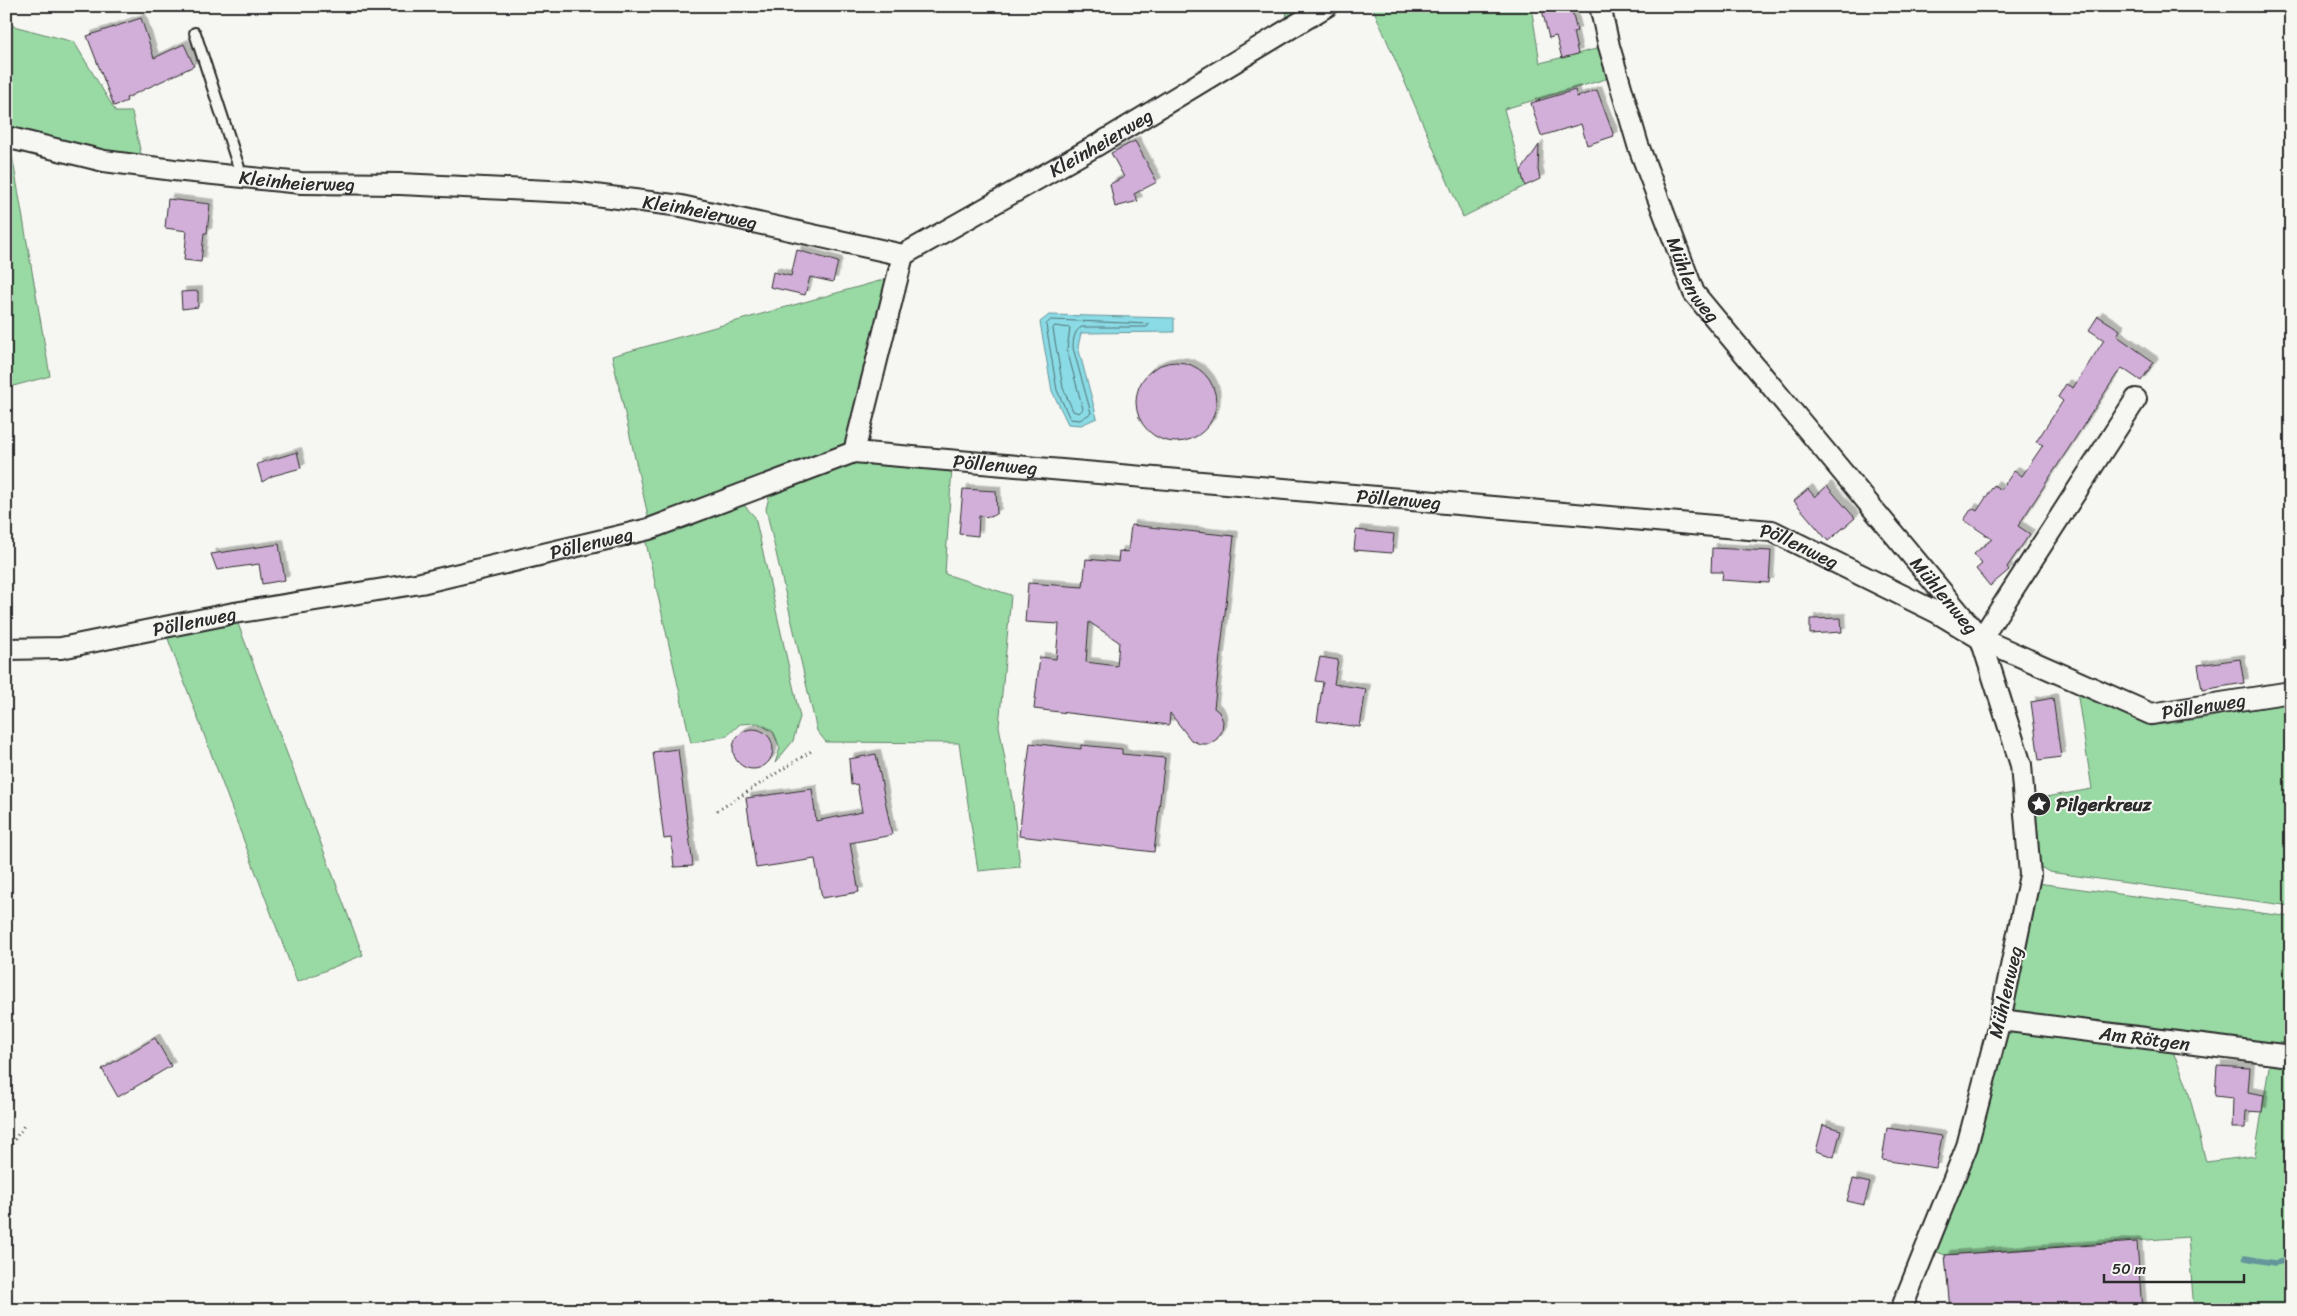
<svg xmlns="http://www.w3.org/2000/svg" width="2297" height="1316" viewBox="0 0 2297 1316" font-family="Sriracha,sans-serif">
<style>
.green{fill:#99daa4;stroke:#628268}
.water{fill:#8adbe5;stroke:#64959b}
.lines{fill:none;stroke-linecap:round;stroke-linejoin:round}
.shore{stroke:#517175;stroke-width:1}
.stream{stroke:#64959b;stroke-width:5.5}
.building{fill:#d2afd9;stroke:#2b2b2b;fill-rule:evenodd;filter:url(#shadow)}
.service-casing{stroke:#2b2b2b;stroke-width:14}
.minor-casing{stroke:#2b2b2b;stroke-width:24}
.path{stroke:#2b2b2b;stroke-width:3;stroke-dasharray:1 4;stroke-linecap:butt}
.service{stroke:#f6f6f2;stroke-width:10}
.minor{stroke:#f6f6f2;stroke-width:20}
.labels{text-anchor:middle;stroke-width:4;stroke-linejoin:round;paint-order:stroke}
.street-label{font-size:19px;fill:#2b2b2b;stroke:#f6f6f2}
.poi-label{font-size:19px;font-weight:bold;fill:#2b2b2b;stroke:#f6f6f2;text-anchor:start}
</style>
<defs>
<filter id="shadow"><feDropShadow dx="4.5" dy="-4.5" stdDeviation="0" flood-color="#0004"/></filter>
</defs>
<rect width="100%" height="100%" fill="#f6f6f2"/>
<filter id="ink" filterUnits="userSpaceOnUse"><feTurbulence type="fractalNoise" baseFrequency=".02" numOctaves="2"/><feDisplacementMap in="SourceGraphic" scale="10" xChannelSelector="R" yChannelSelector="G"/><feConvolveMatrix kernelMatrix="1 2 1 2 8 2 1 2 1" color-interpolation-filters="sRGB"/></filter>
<g filter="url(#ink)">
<path class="green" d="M1287,6H1317L1286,25Z
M1372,6H1531L1540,63L1600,48L1609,78L1504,109L1525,186L1463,217Z
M6,24L74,42L116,112H132L142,159L6,131Z
M6,142L10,143L50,376L6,388Z
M890,278L847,449L649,520L612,356Z
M859,460L952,467L945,574L1011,595L999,726L1013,804L1020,867L978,871L959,743L826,742L817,731L766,509L770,493Z
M742,503L755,517L800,717L793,741L775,763L780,748L773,732L758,723L740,724L727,736L691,743L645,538Z
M237,621L363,955L297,982L167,636Z
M2077,691L2150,726L2211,717L2291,699V906L2049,872L2039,866L2034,799L2092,789Z
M2037,883L2291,917V1050L2012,1011L2028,941Z
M2015,1030L2171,1047L2187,1086L2206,1162L2255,1156L2270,1060L2291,1063V1310H2194L2188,1237L1945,1255L1933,1250L2007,1033Z"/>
<path class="water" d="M1049,315L1174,318V332L1081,333L1078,347L1097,418L1081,425L1068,424L1052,391L1040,322Z"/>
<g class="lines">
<path class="shore" d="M1051,320L1150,324L1147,327H1082C1074,330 1073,341 1073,348L1091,413L1080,420L1070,419L1057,390L1046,325Z
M1055,326L1070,328L1067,350L1083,409L1079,413L1073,411L1063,388L1053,329Z"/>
<path class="stream" d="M2245,1258L2274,1263L2291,1260"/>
</g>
<path class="building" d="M1541,6H1571L1577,31L1573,32L1578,54L1562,58L1556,36L1549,38Z
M141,18L154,58L184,44L194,66L126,98L127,101L114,106L87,36Z
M1575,90L1577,97L1597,90L1614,136L1587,145L1581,124L1541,136L1531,103Z
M1135,141L1157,182L1134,194L1138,201L1115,207L1110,184L1124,177L1111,153Z
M1539,145L1538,170L1540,179L1525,186L1521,171Z
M168,199L210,204L207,233H204L201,262L184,260L187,231L165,228Z
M797,250L838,262L833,282L810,277L805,295L770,287L773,272L791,276Z
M198,291V307L182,309L181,292Z
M2098,316L2120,330L2117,336L2154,362L2141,381L2122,368L2117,374L2018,526L2030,534L2007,567L2009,570L1990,586L1976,569L1982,564L1974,554L1992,539L1964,520L1972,508L1977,511L1994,485L2001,490L2014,471L2022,476L2043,445L2036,442L2063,401L2058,397L2066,384L2073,388L2104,340L2089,330Z
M1136 402a40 40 0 1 1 80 0a40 40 0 1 1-80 0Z
M297,452L301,468L272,476L262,482L257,464Z
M1827,486L1855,518L1828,541L1794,501L1808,489L1815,497Z
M963,489L996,491L997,513L991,517L979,516L978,536L959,534Z
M1131,525L1234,536L1214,708L1219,712L1223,721L1222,731L1217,739L1209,744H1200L1191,740L1170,713L1169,725L1034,709L1040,657L1056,659L1059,624L1025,622L1028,583L1083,587L1086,559L1118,562L1119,551L1128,552ZM1089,622L1119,642L1117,666L1086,662Z
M1356,530L1394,534L1392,553L1354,550Z
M279,544L285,580L262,584L259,564L217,570L211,554Z
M1712,548L1771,551L1769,583L1722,580L1723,572H1711Z
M1841,618L1842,632L1810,634V619Z
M1320,657L1338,660L1334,684L1366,689L1360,727L1317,721L1323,682L1315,681Z
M2240,659L2244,683L2202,690L2198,665Z
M2053,698L2061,757L2039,760L2031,702Z
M733 749a20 20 0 1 1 40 0a20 20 0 1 1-40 0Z
M1030,743L1081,749V745L1122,749V754L1165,758L1154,852L1019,836Z
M678,749L693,866L674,867L671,838L664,839L653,752Z
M876,754L892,835L850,843L859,892L822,898L815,859L756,868L746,798L812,789L816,821L862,812L857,784L851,785L849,759Z
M155,1038L171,1066L118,1097L102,1069Z
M2217,1066L2250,1068L2248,1092L2264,1095L2262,1112L2246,1111L2245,1128H2232L2233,1098L2215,1096Z
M1823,1125L1841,1130L1834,1157L1816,1151Z
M1887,1128L1942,1136L1936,1168L1882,1160Z
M1853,1179L1870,1183L1864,1205L1847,1201Z
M2137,1242L2142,1310H1950L1945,1255Z"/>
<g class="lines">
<g class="service-casing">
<path id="service" d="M195,33L242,177"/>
</g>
<g class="minor-casing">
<g id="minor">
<path id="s1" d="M1600,6L1609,46L1638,145L1694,293L1981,639L2021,765L2030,875L2000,1020L1967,1146L1901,1310"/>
<path id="s2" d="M6,137L104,161L174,170L301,183L400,184L571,192L681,206L903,255L1099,144L1327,6"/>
<path d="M854,452L903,255"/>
<path d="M1981,639L2136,399"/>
<path id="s3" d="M6,649L61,648L234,613L421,583L649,529L854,452L1772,531L1936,612L1981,639L2151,714L2291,692"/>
<path id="s4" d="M2000,1020L2291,1056"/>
</g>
</g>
<path class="path" d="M717,811L813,750
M6,1152L25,1124"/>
<use href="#service" class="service"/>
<use href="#minor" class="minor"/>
</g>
</g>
<defs>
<g id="sight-disc" transform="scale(1.25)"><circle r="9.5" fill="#2b2b2b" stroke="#f6f6f2"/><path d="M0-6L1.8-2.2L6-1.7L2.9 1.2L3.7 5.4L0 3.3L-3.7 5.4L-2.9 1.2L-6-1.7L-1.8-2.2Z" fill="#fff"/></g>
</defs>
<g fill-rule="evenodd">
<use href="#sight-disc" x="2039" y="804"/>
</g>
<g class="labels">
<g class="street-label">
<text dy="7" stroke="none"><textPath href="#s2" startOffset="1135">Kleinheierweg</textPath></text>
<text dy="7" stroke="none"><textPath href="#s2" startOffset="295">Kleinheierweg</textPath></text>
<text dy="7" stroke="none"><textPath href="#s2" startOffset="700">Kleinheierweg</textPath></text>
<text dy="7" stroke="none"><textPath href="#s1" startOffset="290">Mühlenweg</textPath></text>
<text dy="7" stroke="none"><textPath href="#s3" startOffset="1016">Pöllenweg</textPath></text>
<text dy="7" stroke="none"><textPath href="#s3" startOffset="1421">Pöllenweg</textPath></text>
<text dy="7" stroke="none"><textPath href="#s3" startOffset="596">Pöllenweg</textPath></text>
<text dy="7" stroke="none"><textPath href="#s3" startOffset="1826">Pöllenweg</textPath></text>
<text dy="7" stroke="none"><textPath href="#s1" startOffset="695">Mühlenweg</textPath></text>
<text dy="7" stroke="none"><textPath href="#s3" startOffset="191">Pöllenweg</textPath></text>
<text dy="7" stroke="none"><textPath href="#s3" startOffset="2270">Pöllenweg</textPath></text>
<text transform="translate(2005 992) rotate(-77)" y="7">Mühlenweg</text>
<text dy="7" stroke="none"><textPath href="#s4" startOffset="146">Am Rötgen</textPath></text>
</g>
<g class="poi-label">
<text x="2056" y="811">Pilgerkreuz</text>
</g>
</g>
<rect width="2297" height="1316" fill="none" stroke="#f6f6f2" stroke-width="25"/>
<rect x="12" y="12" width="2272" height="1291" fill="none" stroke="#2b2b2b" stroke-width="2" filter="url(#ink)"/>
<path d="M2104 1274v8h140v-8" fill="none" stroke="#2b2b2b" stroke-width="2.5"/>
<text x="2112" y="1274" font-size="15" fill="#2b2b2b" stroke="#f6f6f2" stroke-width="4" paint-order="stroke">50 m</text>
</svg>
